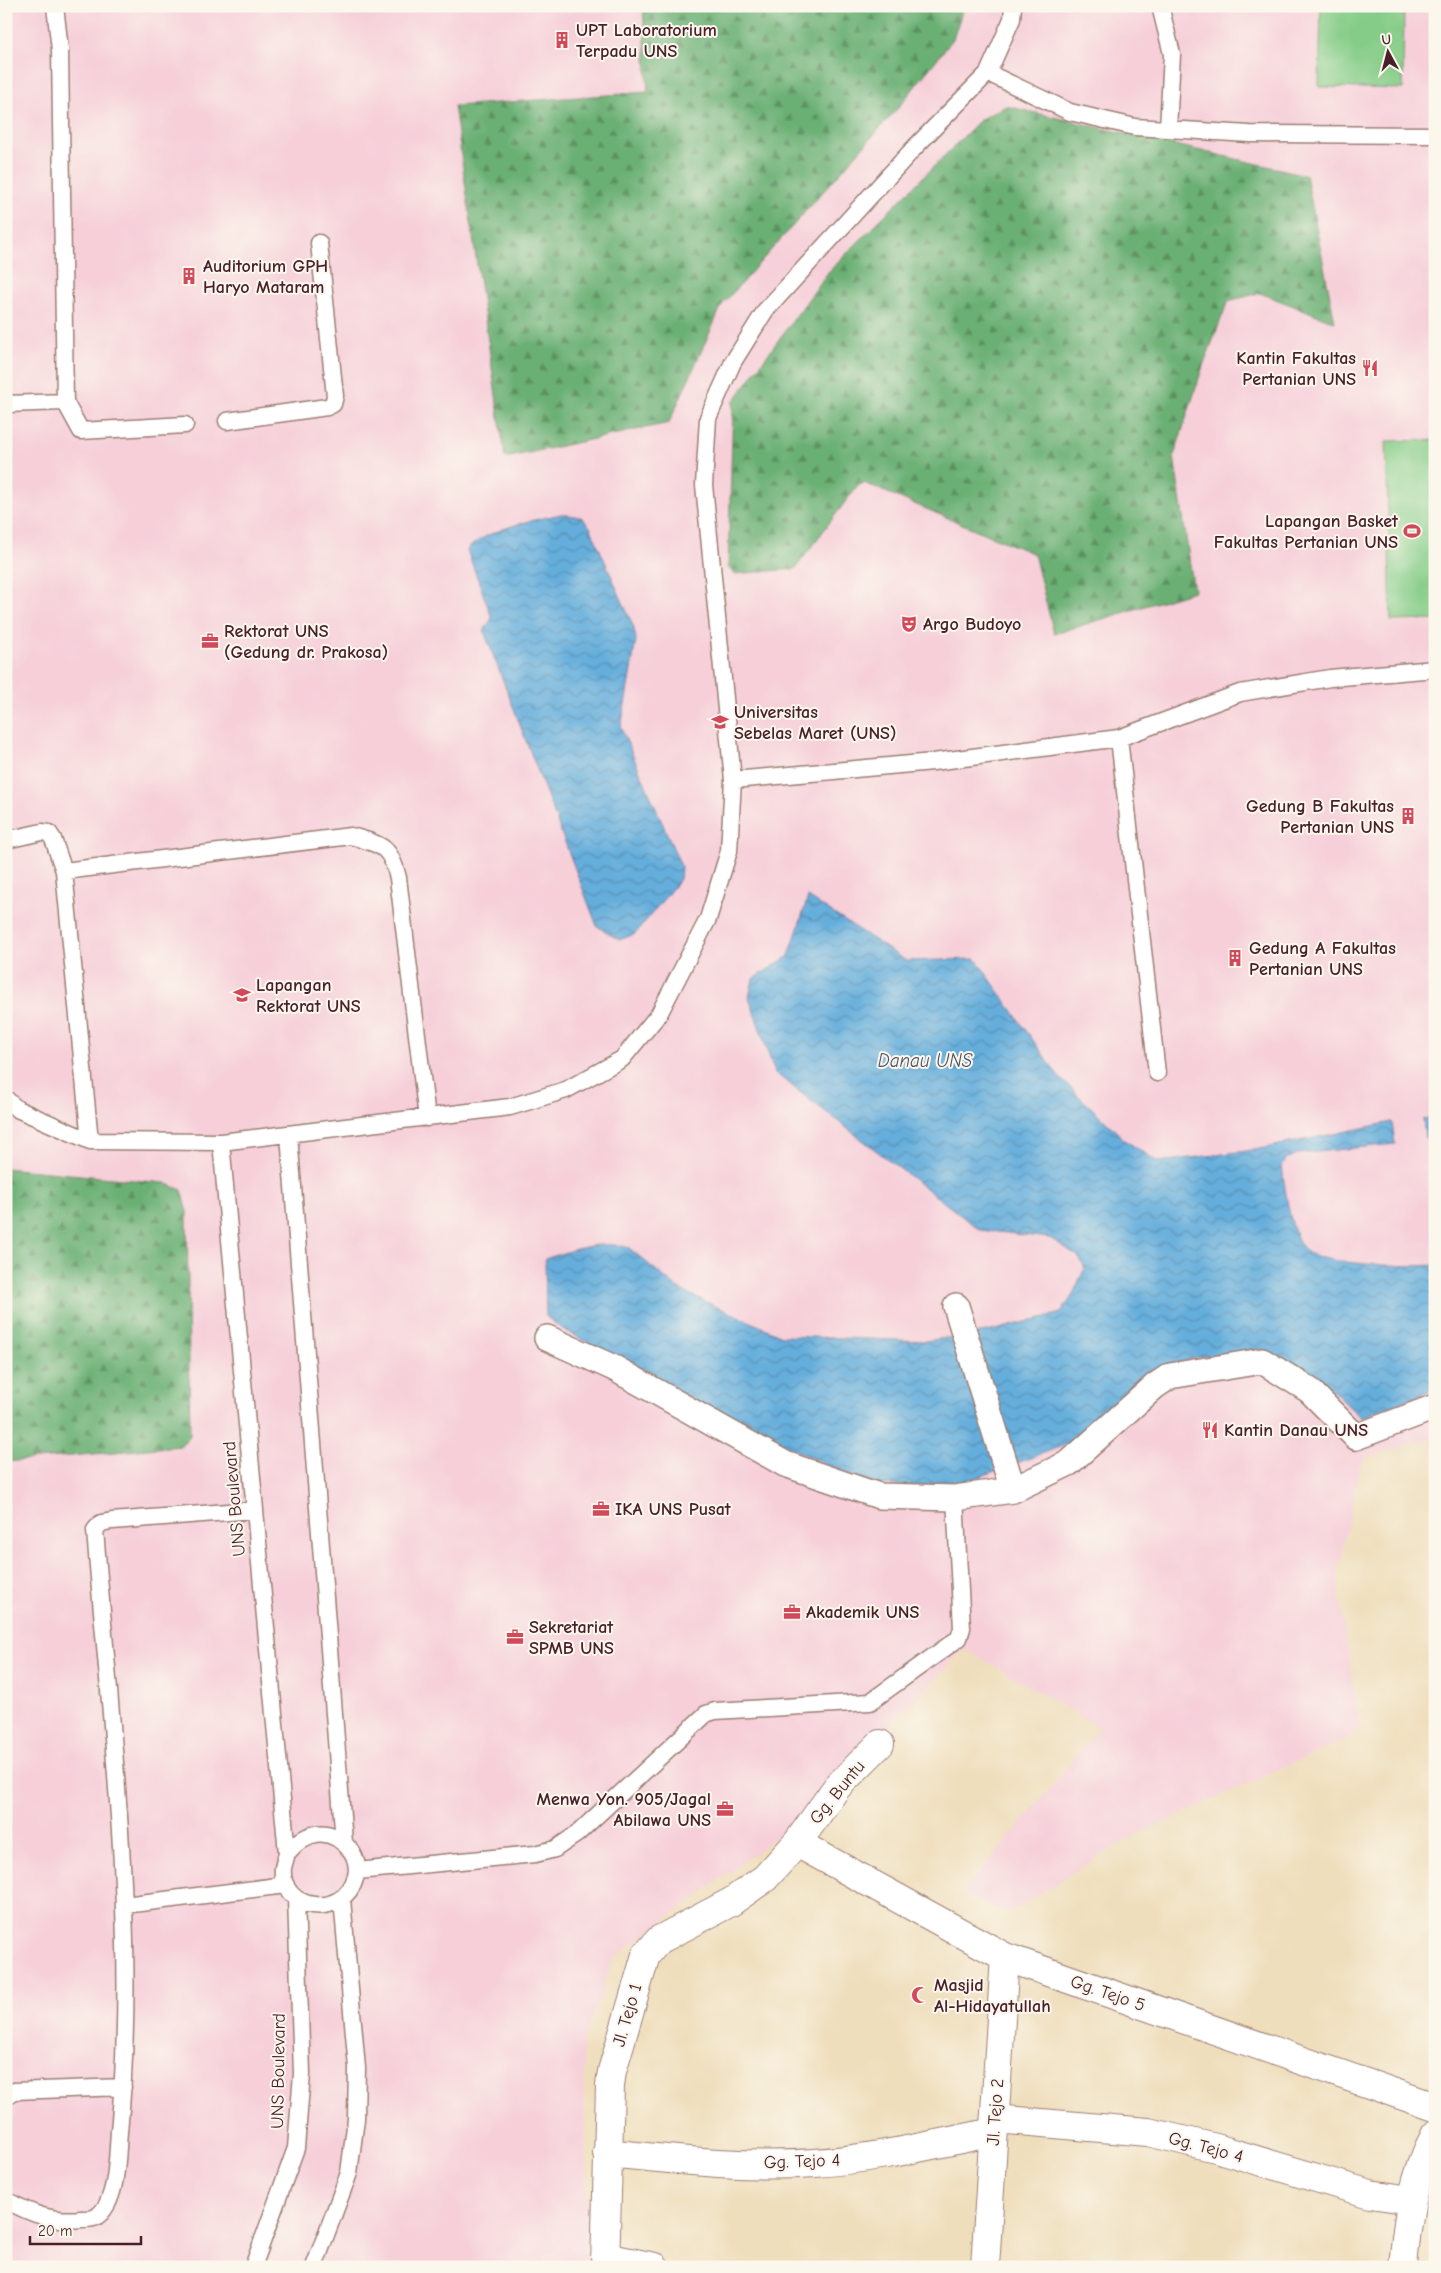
<svg xmlns="http://www.w3.org/2000/svg" width="1441" height="2273" viewBox="0 0 1441 2273" font-family="'Comic Neue',sans-serif">
<style>
.built{fill:#f6cfd9}
.grass{fill:#84cc87;stroke:#677659}
.forest{fill:url(#forest-firs);stroke:#5a6850}
.water{fill:url(#water-waves);stroke:#586684}
.lines{fill:none;stroke-linecap:round;stroke-linejoin:round}
.service-casing{stroke:#9c7e74;stroke-width:19}
.pedestrian-casing{stroke:#9c7e74;stroke-width:28}
.minor-casing{stroke:#9c7e74;stroke-width:30}
.secondary-casing{stroke:#9c7e74;stroke-width:30}
.service{stroke:#fff;stroke-width:16}
.pedestrian{stroke:#fff;stroke-width:25}
.minor{stroke:#fff;stroke-width:28}
.secondary{stroke:#fff;stroke-width:28}
.labels{text-anchor:middle;stroke-width:4;stroke-linejoin:round;paint-order:stroke}
.poi-label{font-size:18px;font-weight:bold;fill:#4a1f2b;stroke:#fbf7ec;text-anchor:start}
.street-label{font-size:18px;fill:#4a1f2b;stroke:#fbf7ec}
.water-label{font-size:19px;font-style:italic;fill:#535169;stroke:#fbf7ec}
</style>
<defs>
<pattern id="forest-firs" width="22" height="20" patternUnits="userSpaceOnUse" patternTransform="scale(1.25)"><rect width="22" height="20" fill="#6bb074"/><path d="M5 1l3.5 6h-7zM16 11l3.5 6h-7z" fill="#5a8f5f"/></pattern>
<pattern id="water-waves" width="16" height="10" patternUnits="userSpaceOnUse" patternTransform="scale(1.25)"><rect width="16" height="10" fill="#65aedc"/><path d="M0 5q4-4 8 0t8 0" fill="none" stroke="#558db3"/></pattern>
</defs>
<rect width="100%" height="100%" fill="#fbf7ec"/>
<filter id="ink" filterUnits="userSpaceOnUse"><feTurbulence type="fractalNoise" baseFrequency=".02" numOctaves="2"/><feDisplacementMap in="SourceGraphic" scale="10" xChannelSelector="R" yChannelSelector="G"/><feConvolveMatrix kernelMatrix="1 2 1 2 8 2 1 2 1" color-interpolation-filters="sRGB"/></filter>
<filter id="wash" filterUnits="userSpaceOnUse"><feTurbulence type="fractalNoise" baseFrequency=".0096" numOctaves="4" result="noise"/><feDisplacementMap in="SourceGraphic" scale="20" xChannelSelector="R" yChannelSelector="G"/><feGaussianBlur stdDeviation="1.12" result="paint"/><feColorMatrix in="noise" values="0 0 0 0 0 0 0 0 0 0 0 0 0 0 0 0 0 1.4 0 .05"/><feComposite in="paint" operator="in"/></filter>
<g filter="url(#wash)">
<rect width="100%" height="100%" fill="#efdebc"/>
<path class="built" d="M6,6H1435V1437L1366,1458L1359,1468L1337,1581L1360,1727L1351,1737L1127,1839L1009,1913L968,1897L965,1890L1100,1728L965,1649L787,1829L613,1959L583,2044L589,2267H6Z"/>
<path class="grass" d="M1321,6H1404L1403,89L1319,87Z
M1435,440V620L1391,621L1386,441Z"/>
<path class="forest" d="M643,6H964L953,39L897,109L722,305L669,423L505,458L454,106L648,92Z
M1006,106L1306,175L1335,322L1260,293L1228,301L1203,366L1174,456L1194,591L1054,634L1034,554L864,483L857,486L795,569L734,574L728,567L733,402L829,271L981,119Z
M6,1168L165,1183L182,1190L187,1208L190,1436L180,1446L6,1462Z"/>
<path class="water" d="M562,514L581,517L590,527L634,628L636,640L621,728L681,866L680,879L635,934L619,940L597,926L484,631L492,618L467,550C484,530 536,519 562,514Z
M808,897L906,961L976,959L1058,1076L1126,1141L1158,1162L1255,1150L1392,1122L1395,1144L1297,1154L1286,1159L1282,1166C1285,1187 1290,1237 1306,1251C1321,1265 1411,1267 1435,1265V1389L1361,1418L1329,1387L1261,1349L1195,1358L1156,1370L1068,1444L960,1484L944,1487L877,1485L839,1471L725,1417L559,1327L546,1316L545,1259C572,1250 601,1239 629,1248L680,1290L782,1336L925,1341L987,1332L1061,1313L1071,1298L1085,1268L1078,1256L1050,1238L980,1230L775,1073L749,997L753,979L789,956Z
M1435,1117V1138H1425L1423,1119Z"/>
</g>
<g filter="url(#ink)">
<g class="lines">
<g class="service-casing">
<path id="service" d="M55,6L60,50L65,402L81,431L185,425
M1160,6L1172,54L1168,129
M988,73L1070,112L1135,127L1249,134L1435,135
M6,404L65,402
M227,421L327,407L333,404L335,396L319,243
M1119,738L1157,1073
M733,780L933,762L1119,738L1240,693L1330,678L1435,669
M6,840L42,832L49,833L53,839L64,871L90,1141
M64,871L351,836C382,845 390,845 398,878L427,1118
M6,1099L17,1109L90,1141L221,1142L510,1107L566,1090L622,1059L659,1014L708,919L729,851L733,780L704,485L708,418L733,362L765,311L916,146L988,73L1012,19L1013,6
M289,1135L344,1842
M221,1142C243,1379 264,1616 287,1853C286,1858 284,1863 283,1868C279,1911 344,1921 356,1876C358,1868 356,1857 351,1851C330,1825 307,1830 287,1853
M357,1871L535,1854L555,1849L577,1834L706,1714L715,1711L870,1702L959,1638L962,1628L955,1498
M124,1905L286,1885
M6,2097L14,2091L123,2087
M6,2200C31,2214 52,2222 81,2219C85,2219 93,2219 96,2217C118,2203 117,2155 119,2132C138,1932 111,1730 95,1530L101,1523L112,1521L254,1510
M253,2267L296,2148L302,2074L296,1898
M314,2267L349,2173L356,2119L357,2068L342,1899"/>
</g>
<g class="pedestrian-casing">
<path id="pedestrian" d="M956,1306L1013,1490
M547,1338L614,1368L785,1464L879,1496L955,1498L1013,1490L1069,1463L1155,1386L1170,1376L1262,1361L1309,1390L1356,1437L1435,1407"/>
</g>
<g class="minor-casing">
<path id="minor" d="M797,1843L1005,1957L1435,2107
M995,2119L1148,2132L1216,2148L1370,2194L1412,2200
M607,2153C676,2160 746,2168 815,2163C875,2159 935,2144 994,2132
M605,2257L655,2267
M605,2267L610,2086L612,2071L646,1955L659,1940L731,1902L765,1878L797,1843L837,1787L880,1744
M985,2267L1005,1957"/>
</g>
<g class="secondary-casing">
<path id="secondary" d="M1403,2267C1407,2221 1413,2176 1435,2135"/>
</g>
<use href="#service" class="service"/>
<use href="#pedestrian" class="pedestrian"/>
<use href="#minor" class="minor"/>
<use href="#secondary" class="secondary"/>
</g>
</g>
<defs>
<g id="building-bare" transform="scale(1.35)"><path d="M-4-6H4V6H1V3H-1V6H-4ZM-2.5-4.3h1.7v1.8h-1.7ZM.8-4.3h1.7v1.8H.8ZM-2.5-1h1.7V.8h-1.7ZM.8-1h1.7V.8H.8Z" fill="#d1495b" stroke="#fbf7ec" stroke-width="2.5" paint-order="stroke"/></g>
<g id="restaurant-bare" transform="scale(1.35)"><path d="M-5-6h1v4h1v-4h1v4h1v-4h1v5L-1.5 .5V6h-2V.5L-5-1ZM5-6V6H3V1.5H1.5Q1.5-4 5-6Z" fill="#d1495b" stroke="#fbf7ec" stroke-width="2.5" paint-order="stroke"/></g>
<g id="stadium-bare" transform="scale(1.35)"><path d="M0-5a6.5 5 0 1 0 0 10a6.5 5 0 1 0 0-10ZM-3.5-1.8h7v3.6h-7Z" fill="#d1495b" stroke="#fbf7ec" stroke-width="2.5" paint-order="stroke"/></g>
<g id="theatre-bare" transform="scale(1.35)"><path d="M-5-5.5Q0-4 5-5.5V0Q5 5 0 6Q-5 5-5 0ZM-3.3-2.5H-1v1.5H-3.3ZM1-2.5H3.3v1.5H1ZM-2.8 1Q0 5.5 2.8 1Z" fill="#d1495b" stroke="#fbf7ec" stroke-width="2.5" paint-order="stroke"/></g>
<g id="office-bare" transform="scale(1.35)"><path d="M-6-3h4V-5.5h4V-3h4V5H-6ZM-1-4.5V-3h2v-1.5ZM-6 0V1H6V0Z" fill="#d1495b" stroke="#fbf7ec" stroke-width="2.5" paint-order="stroke"/></g>
<g id="university-bare" transform="scale(1.35)"><path d="M0-5L7-2L0 1L-7-2ZM-4 1L0 2.5L4 1V4Q0 6-4 4Z" fill="#d1495b" stroke="#fbf7ec" stroke-width="2.5" paint-order="stroke"/></g>
<g id="mosque-bare" transform="scale(1.35)"><path d="M3.5-4.9A6 6 0 1 0 3.5 4.9A5 5 0 1 1 3.5-4.9Z" fill="#d1495b" stroke="#fbf7ec" stroke-width="2.5" paint-order="stroke"/></g>
</defs>
<g fill-rule="evenodd">
<use href="#building-bare" x="562" y="40"/>
<use href="#building-bare" x="189" y="276"/>
<use href="#restaurant-bare" x="1370" y="368"/>
<use href="#stadium-bare" x="1412" y="531"/>
<use href="#theatre-bare" x="909" y="624"/>
<use href="#office-bare" x="210" y="641"/>
<use href="#university-bare" x="720" y="722"/>
<use href="#building-bare" x="1408" y="816"/>
<use href="#building-bare" x="1235" y="958"/>
<use href="#university-bare" x="242" y="995"/>
<use href="#restaurant-bare" x="1210" y="1430"/>
<use href="#office-bare" x="601" y="1509"/>
<use href="#office-bare" x="792" y="1612"/>
<use href="#office-bare" x="515" y="1637"/>
<use href="#office-bare" x="725" y="1809"/>
<use href="#mosque-bare" x="920" y="1995"/>
</g>
<g class="labels">
<g class="poi-label">
<text x="576" y="36">UPT Laboratorium<tspan x="576" dy="21">Terpadu UNS</tspan></text>
<text x="203" y="272">Auditorium GPH<tspan x="203" dy="21">Haryo Mataram</tspan></text>
<text x="1356" y="364" text-anchor="end">Kantin Fakultas<tspan x="1356" dy="21">Pertanian UNS</tspan></text>
<text x="1398" y="527" text-anchor="end">Lapangan Basket<tspan x="1398" dy="21">Fakultas Pertanian UNS</tspan></text>
<text x="923" y="630">Argo Budoyo</text>
<text x="224" y="637">Rektorat UNS<tspan x="224" dy="21">(Gedung dr. Prakosa)</tspan></text>
<text x="734" y="718">Universitas<tspan x="734" dy="21">Sebelas Maret (UNS)</tspan></text>
<text x="1394" y="812" text-anchor="end">Gedung B Fakultas<tspan x="1394" dy="21">Pertanian UNS</tspan></text>
<text x="1249" y="954">Gedung A Fakultas<tspan x="1249" dy="21">Pertanian UNS</tspan></text>
<text x="256" y="991">Lapangan<tspan x="256" dy="21">Rektorat UNS</tspan></text>
<text x="1224" y="1436">Kantin Danau UNS</text>
<text x="615" y="1515">IKA UNS Pusat</text>
<text x="806" y="1618">Akademik UNS</text>
<text x="529" y="1633">Sekretariat<tspan x="529" dy="21">SPMB UNS</tspan></text>
<text x="711" y="1805" text-anchor="end">Menwa Yon. 905/Jagal<tspan x="711" dy="21">Abilawa UNS</tspan></text>
<text x="934" y="1991">Masjid<tspan x="934" dy="21">Al-Hidayatullah</tspan></text>
</g>
<g class="street-label">
<text transform="translate(234 1499) rotate(-95)" y="6">UNS Boulevard</text>
<text transform="translate(837 1792) rotate(-51)" y="6">Gg. Buntu</text>
<text transform="translate(1108 1993) rotate(19)" y="6">Gg. Tejo 5</text>
<text transform="translate(627 2015) rotate(-74)" y="6">Jl. Tejo 1</text>
<text transform="translate(278 2071) rotate(-89)" y="6">UNS Boulevard</text>
<text transform="translate(995 2112) rotate(-86)" y="6">Jl. Tejo 2</text>
<text transform="translate(1206 2147) rotate(15)" y="6">Gg. Tejo 4</text>
<text transform="translate(802 2161) rotate(-2)" y="6">Gg. Tejo 4</text>
</g>
<g class="water-label">
<text x="925" y="1067">Danau UNS</text>
</g>
</g>
<rect width="1441" height="2273" fill="none" stroke="#fbf7ec" stroke-width="25"/>
<g transform="translate(1388 52) rotate(353)" stroke="#fbf7ec" stroke-width="4" paint-order="stroke">
<path d="M0-4L9 19L0 12L-9 19Z" fill="#4a1f2b"/>
<text y="-8" font-size="14" font-weight="bold" text-anchor="middle" fill="#4a1f2b">U</text>
</g>
<path d="M30 2236v8h111v-8" fill="none" stroke="#4a1f2b" stroke-width="2.5"/>
<text x="38" y="2236" font-size="15" fill="#4a1f2b" stroke="#fbf7ec" stroke-width="4" paint-order="stroke">20 m</text>
</svg>
